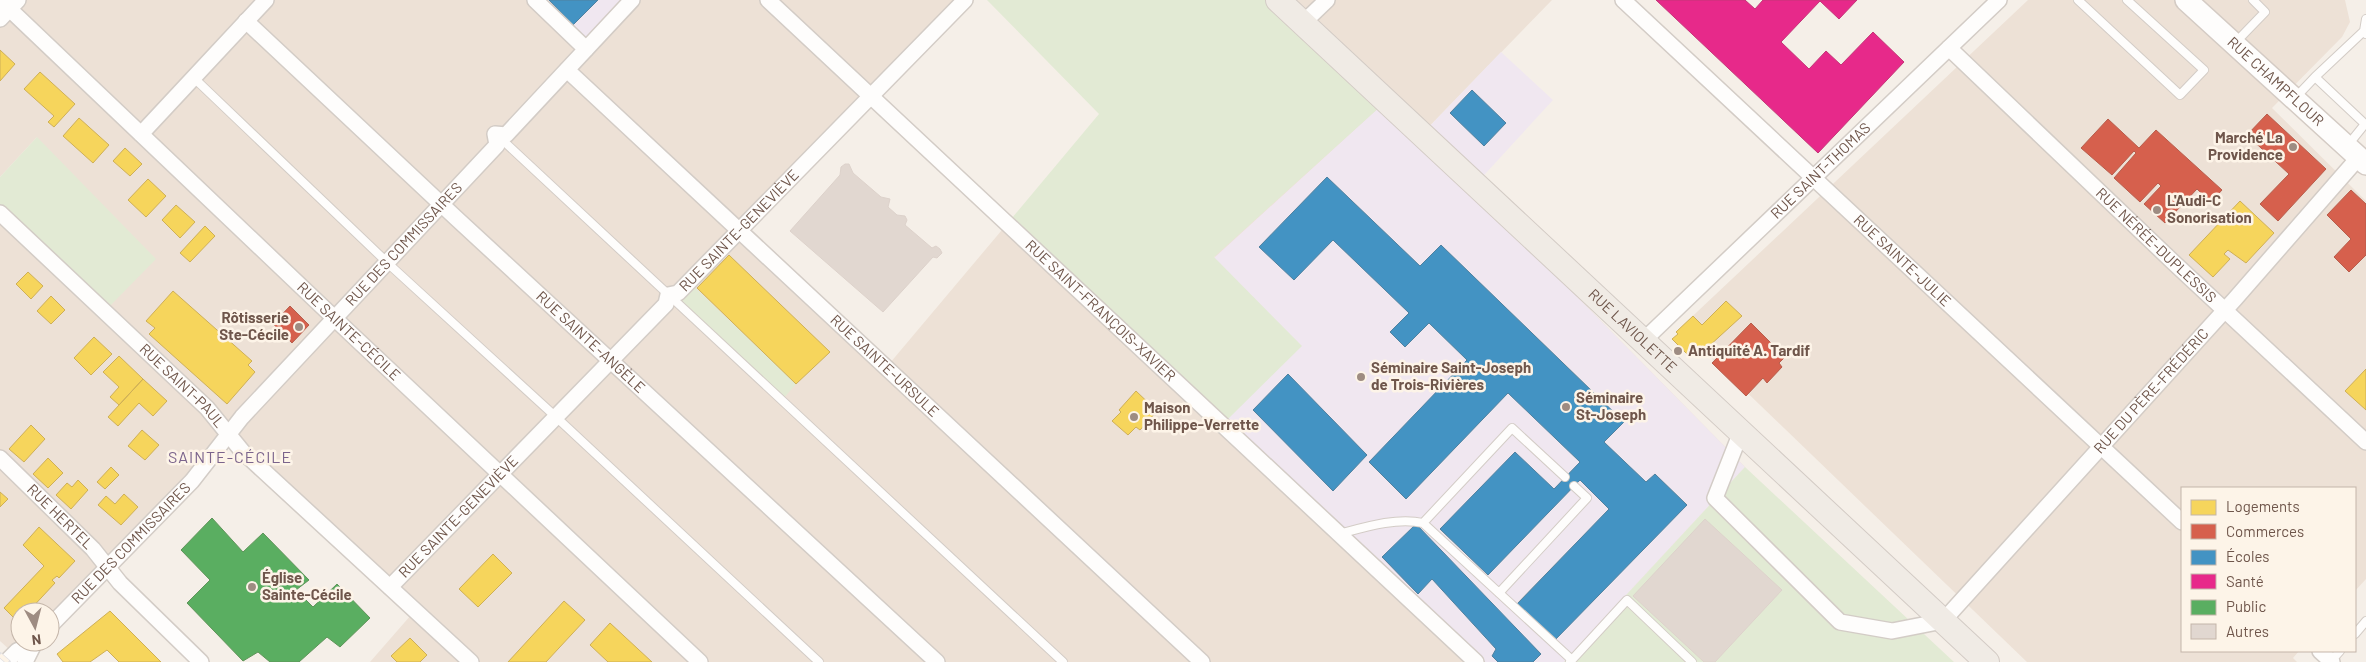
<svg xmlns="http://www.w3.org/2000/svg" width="2366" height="662" viewBox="0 0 2366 662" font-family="Barlow,sans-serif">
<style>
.residential{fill:#ede1d6}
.education{fill:#f0e7f0;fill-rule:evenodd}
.green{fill:#e2ead4}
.homes{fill:#f6d55c;stroke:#ceaf57}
.shops{fill:#d6604d;stroke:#b75d4c}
.schools{fill:#4393c3;stroke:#50819f}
.health{fill:#e7298a;stroke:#c33677}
.public{fill:#5aae61;stroke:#60945a}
.building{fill:#e1d7d0;stroke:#ddd2cb}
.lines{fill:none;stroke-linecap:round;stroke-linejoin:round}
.lane-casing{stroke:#d3ccc6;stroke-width:10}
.street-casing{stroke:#d3ccc6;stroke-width:18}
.secondary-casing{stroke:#d4cbc4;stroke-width:24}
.primary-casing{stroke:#d3cbc5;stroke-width:26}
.lane{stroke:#fefdfc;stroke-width:8}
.street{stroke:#fefdfc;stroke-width:15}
.secondary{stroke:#fefdfc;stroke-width:21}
.primary{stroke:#f0ebe5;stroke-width:24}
.rail-casing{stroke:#e3e1e3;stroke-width:5.5}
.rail{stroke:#fdf4e8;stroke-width:4;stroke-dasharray:11;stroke-linecap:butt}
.poi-dot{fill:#9e8c82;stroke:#fdf4e8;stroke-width:2}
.labels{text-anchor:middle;stroke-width:5;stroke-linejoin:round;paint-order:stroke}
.street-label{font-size:15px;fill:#6f564b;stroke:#fdf4e8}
.poi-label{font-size:15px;font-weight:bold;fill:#6f564b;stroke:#fdf4e8;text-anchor:start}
.neighbourhood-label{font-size:16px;letter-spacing:1px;fill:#7b648c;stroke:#fdf4e8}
</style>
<rect width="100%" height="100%" fill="#f5efe8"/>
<path class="residential" d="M0,0H965L740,229L890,363L1012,218L1302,346L1214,258L1283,0H1552L1422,134L1392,109L1745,467L1564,662H370L418,607L235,433L50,636V612H20V642H45L27,662H23L0,641V217L37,137L0,177Z
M2028,0H2345L2350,22L2342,37L2272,108L2366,201V579L2355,591V488H2182V651H2299L2293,658L2297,662H2027L1680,328Z"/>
<path class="education" d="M526,0H621L576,48Z
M1501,52L1553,100L1475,185L1422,134Z
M1385,102L1745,467L1564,662H1485L1416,602L1227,420L1214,258ZM1327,177L1420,266L1441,245L1624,421L1604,442L1646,482L1655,474L1687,504L1555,640L1517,603L1609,509L1580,480L1488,575L1440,530L1554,489L1580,462L1508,393L1406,498L1369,463L1467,360L1429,323L1405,347L1390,332L1409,313L1333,240L1260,247Z"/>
<path class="green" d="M987,0H1283L1382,105L1214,257L1302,346L1227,420L1012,218L1099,114Z
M37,137L156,259L105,311L0,217V177Z
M685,278L796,384L783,399L670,294Z
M1745,467L1954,662H1564Z"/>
<path class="homes" d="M0,50L15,64L0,81Z
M40,72L75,104L54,127L48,122L54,116L24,89Z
M79,118L109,145L93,163L63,136Z
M125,148L142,164L130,176L113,161Z
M148,179L166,196L146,217L128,200Z
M2240,201L2274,233L2246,263L2228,250L2224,254L2230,259L2213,277L2189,255Z
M176,205L195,222L180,238L162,220Z
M205,226L215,236L190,262L180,253Z
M729,255L830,352L796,384L697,288Z
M28,272L43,286L31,299L16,284Z
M173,291L252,361L248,365L255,372L227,404L149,334L155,328L146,321Z
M51,296L65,310L51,324L37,311Z
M1726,301L1742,316L1697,357L1691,352L1688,355L1672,339L1678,334L1676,332L1693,316L1702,325Z
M94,337L112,354L91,375L74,358Z
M119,356L143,379L119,405L110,397L119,387L103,372Z
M2366,369V410L2345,391Z
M143,379L167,401L153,416L139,403L118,426L108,417Z
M1136,391L1157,411L1140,430L1136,427L1128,435L1112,421L1121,412L1119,410Z
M31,425L45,439L24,462L9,449Z
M142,430L159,445L145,460L128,446Z
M48,458L63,473L48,488L33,474Z
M111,467L119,475L105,489L97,482Z
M78,480L88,490L71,509L56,495L67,483L72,487Z
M0,492L8,499L0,507Z
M124,494L138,507L121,525L98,505L106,496L115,504Z
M39,527L75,561L59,578L57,576L52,580L55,583L28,612H20L18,622L4,608L44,566L23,545Z
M493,554L512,573L478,607L459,589Z
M564,601L585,620L546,662H508Z
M110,611L161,662H119L107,650L90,662H63L57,654Z
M610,623L652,662H608L590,645Z
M410,638L427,655L420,662H397L391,656Z"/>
<path class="shops" d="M2267,114L2326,169L2278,221L2260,204L2289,174L2247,135Z
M2108,119L2139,148L2156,130L2222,190L2211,202L2197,189L2165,223L2144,204L2161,186L2158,183L2140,202L2114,178L2136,153L2134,151L2112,175L2081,148Z
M2351,190L2366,204V255L2349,272L2334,257L2351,239L2327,215Z
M290,306L309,325L292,343L273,324Z
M1751,323L1785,357L1779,363L1782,367L1767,383L1763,378L1746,396L1712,363Z"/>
<path class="schools" d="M549,0H598L573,25Z
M1472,90L1506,123L1484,146L1450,113Z
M1327,177L1420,266L1441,245L1624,422L1604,442L1646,482L1655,474L1687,505L1555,640L1517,604L1609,509L1580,480L1488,575L1440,529L1515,452L1554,489L1580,462L1508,393L1406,499L1369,462L1467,360L1429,323L1405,347L1390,332L1409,313L1333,240L1294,280L1259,247Z
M1288,374L1367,455L1333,491L1253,410Z
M1416,524L1541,654L1533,662H1498L1492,656L1496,649L1432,579L1418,594L1382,557Z"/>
<path class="health" d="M1656,0H1745L1755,9L1763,0H1857L1839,19L1820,1L1781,42L1809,69L1826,51L1841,65L1873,32L1904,62L1818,153Z"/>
<path class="public" d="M212,518L243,552L263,533L309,580L296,590L313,607L337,584L370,618L340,647L327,637L299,662H270L258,652L243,661L187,603L210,580L181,550Z"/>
<path class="building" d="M845,164H849L853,173L881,197L890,199L888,207L897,215L905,216L907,220L905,225L932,248L936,246L940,249L942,253L937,258L933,257L883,312L790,231L840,175L841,167Z
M1705,519L1782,590L1715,662H1704L1633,596Z"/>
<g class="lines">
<g class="lane-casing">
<path id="lane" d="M2078,0L2180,95L2204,70L2127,0
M2366,34L2364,31L2366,19
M2235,43L2265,12L2253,0
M2315,77L2364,31
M194,78L393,268L556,417L819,662
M2296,97L2315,77L2365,124L2348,145
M497,135L1063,662
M1565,477L1512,428L1423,523L1572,660
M1339,534C1365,527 1397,517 1423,523
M1499,593L1587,498L1574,486
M2355,634L2366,621
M2331,661L2340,651
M1570,662L1627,600L1692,662"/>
</g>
<g class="street-casing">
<g id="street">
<path id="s1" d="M0,0L350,333L700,662"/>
<path d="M535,0L586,49"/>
<path id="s2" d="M768,0L1476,662"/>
<path id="s3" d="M1623,0L2182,522"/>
<path d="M0,19L18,0"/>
<path id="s4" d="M246,21L456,218L937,662"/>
<path d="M1303,23L1327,0"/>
<path id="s5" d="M1949,48L2172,261L2366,442"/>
<path id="s6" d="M567,70L1202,662"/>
<path d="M141,134L266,0"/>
<path id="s7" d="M0,213L207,408L242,451L471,662"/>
<path id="s8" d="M1643,341L1999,0"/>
<path id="s9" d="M1741,432L1715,498L1840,622L1892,631L1943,621L2235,299L2359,157"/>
<path id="s10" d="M0,458L93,549L120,583L201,662"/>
<path id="s11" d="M390,587L666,304L668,295L678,293L965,0"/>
<path id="s12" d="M50,626L192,481L242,417L497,145L495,134L506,135L632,0"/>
<path d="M2320,651L2332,662"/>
<path d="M6,662L17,651L34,643"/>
<path d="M25,662L35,642"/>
</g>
</g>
<g class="secondary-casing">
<g id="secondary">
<path id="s13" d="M2186,0L2366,164"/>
</g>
</g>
<g class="primary-casing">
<g id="primary">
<path id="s14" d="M1278,0L1987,662"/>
</g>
</g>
<use href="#lane" class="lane"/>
<use href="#street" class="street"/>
<use href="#secondary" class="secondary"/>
<use href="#primary" class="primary"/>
<g class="rail-casing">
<path id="rail" d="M0,655L8,662"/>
</g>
<use href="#rail" class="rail"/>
</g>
<g class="poi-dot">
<circle cx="2293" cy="147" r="5"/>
<circle cx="2157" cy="210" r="5"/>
<circle cx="299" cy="327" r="5"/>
<circle cx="1678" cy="351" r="5"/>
<circle cx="1361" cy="377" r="5"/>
<circle cx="1566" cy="407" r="5"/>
<circle cx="1134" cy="417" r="5"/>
<circle cx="252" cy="587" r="5"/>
</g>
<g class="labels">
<g class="street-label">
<text dy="5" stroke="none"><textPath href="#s13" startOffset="121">RUE CHAMPFLOUR</textPath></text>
<text dy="5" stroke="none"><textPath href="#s8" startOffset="246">RUE SAINT-THOMAS</textPath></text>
<text dy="5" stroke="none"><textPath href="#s11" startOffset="502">RUE SAINTE-GENEVIÈVE</textPath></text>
<text dy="5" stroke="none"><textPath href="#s12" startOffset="521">RUE DES COMMISSAIRES</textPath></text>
<text dy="5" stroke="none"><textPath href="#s5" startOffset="286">RUE NÉRÉE-DUPLESSIS</textPath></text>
<text dy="5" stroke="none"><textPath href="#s3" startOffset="382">RUE SAINTE-JULIE</textPath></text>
<text dy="5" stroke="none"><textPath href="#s2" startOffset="455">RUE SAINT-FRANÇOIS-XAVIER</textPath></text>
<text dy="5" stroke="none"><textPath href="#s14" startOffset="485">RUE LAVIOLETTE</textPath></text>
<text dy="5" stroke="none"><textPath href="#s1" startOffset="481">RUE SAINTE-CÉCILE</textPath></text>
<text dy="5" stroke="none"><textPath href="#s4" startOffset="471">RUE SAINTE-ANGÈLE</textPath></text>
<text dy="5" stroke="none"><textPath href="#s6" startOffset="434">RUE SAINTE-URSULE</textPath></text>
<text dy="5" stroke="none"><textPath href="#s7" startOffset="251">RUE SAINT-PAUL</textPath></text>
<text dy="5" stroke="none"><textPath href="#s9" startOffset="662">RUE DU PÈRE-FRÉDÉRIC</textPath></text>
<text dy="5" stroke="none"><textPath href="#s10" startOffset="84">RUE HERTEL</textPath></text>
<text dy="5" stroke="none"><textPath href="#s11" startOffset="98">RUE SAINTE-GENEVIÈVE</textPath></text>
<text dy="5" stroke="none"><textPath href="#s12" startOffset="116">RUE DES COMMISSAIRES</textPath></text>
</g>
<g class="poi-label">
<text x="2283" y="143" text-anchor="end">Marché La<tspan x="2283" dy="17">Providence</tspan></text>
<text x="2167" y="206">L'Audi-C<tspan x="2167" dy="17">Sonorisation</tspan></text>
<text x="289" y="323" text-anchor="end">Rôtisserie<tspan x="289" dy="17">Ste-Cécile</tspan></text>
<text x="1688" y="356">Antiquité A. Tardif</text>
<text x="1371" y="373">Séminaire Saint-Joseph<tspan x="1371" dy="17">de Trois‑Rivières</tspan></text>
<text x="1576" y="403">Séminaire<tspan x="1576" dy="17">St-Joseph</tspan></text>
<text x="1144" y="413">Maison<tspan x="1144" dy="17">Philippe-Verrette</tspan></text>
<text x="262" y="583">Église<tspan x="262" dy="17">Sainte-Cécile</tspan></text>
</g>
<g class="neighbourhood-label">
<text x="230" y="463">SAINTE-CÉCILE</text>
</g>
</g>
<rect x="2181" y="487" width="175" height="165" fill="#fdf4e8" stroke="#c4b5a9"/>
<rect x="2191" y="500" width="25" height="15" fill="#f6d55c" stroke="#c4b5a9"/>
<text x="2226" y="512" font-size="15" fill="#6f564b">Logements</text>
<rect x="2191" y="524" width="25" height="15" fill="#d6604d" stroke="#c4b5a9"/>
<text x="2226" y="537" font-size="15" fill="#6f564b">Commerces</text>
<rect x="2191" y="550" width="25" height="15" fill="#4393c3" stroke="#c4b5a9"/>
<text x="2226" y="562" font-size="15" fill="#6f564b">Écoles</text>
<rect x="2191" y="574" width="25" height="15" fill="#e7298a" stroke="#c4b5a9"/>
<text x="2226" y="587" font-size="15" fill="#6f564b">Santé</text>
<rect x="2191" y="600" width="25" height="15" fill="#5aae61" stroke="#c4b5a9"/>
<text x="2226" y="612" font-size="15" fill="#6f564b">Public</text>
<rect x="2191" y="624" width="25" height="15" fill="#e1d7d0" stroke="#c4b5a9"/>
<text x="2226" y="637" font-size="15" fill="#6f564b">Autres</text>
<g transform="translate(35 627) rotate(173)"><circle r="24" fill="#fdf4e8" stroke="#c4b5a9"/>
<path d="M0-4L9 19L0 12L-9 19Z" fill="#9e8c82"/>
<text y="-8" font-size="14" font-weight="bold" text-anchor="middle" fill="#6f564b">N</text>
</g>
</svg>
